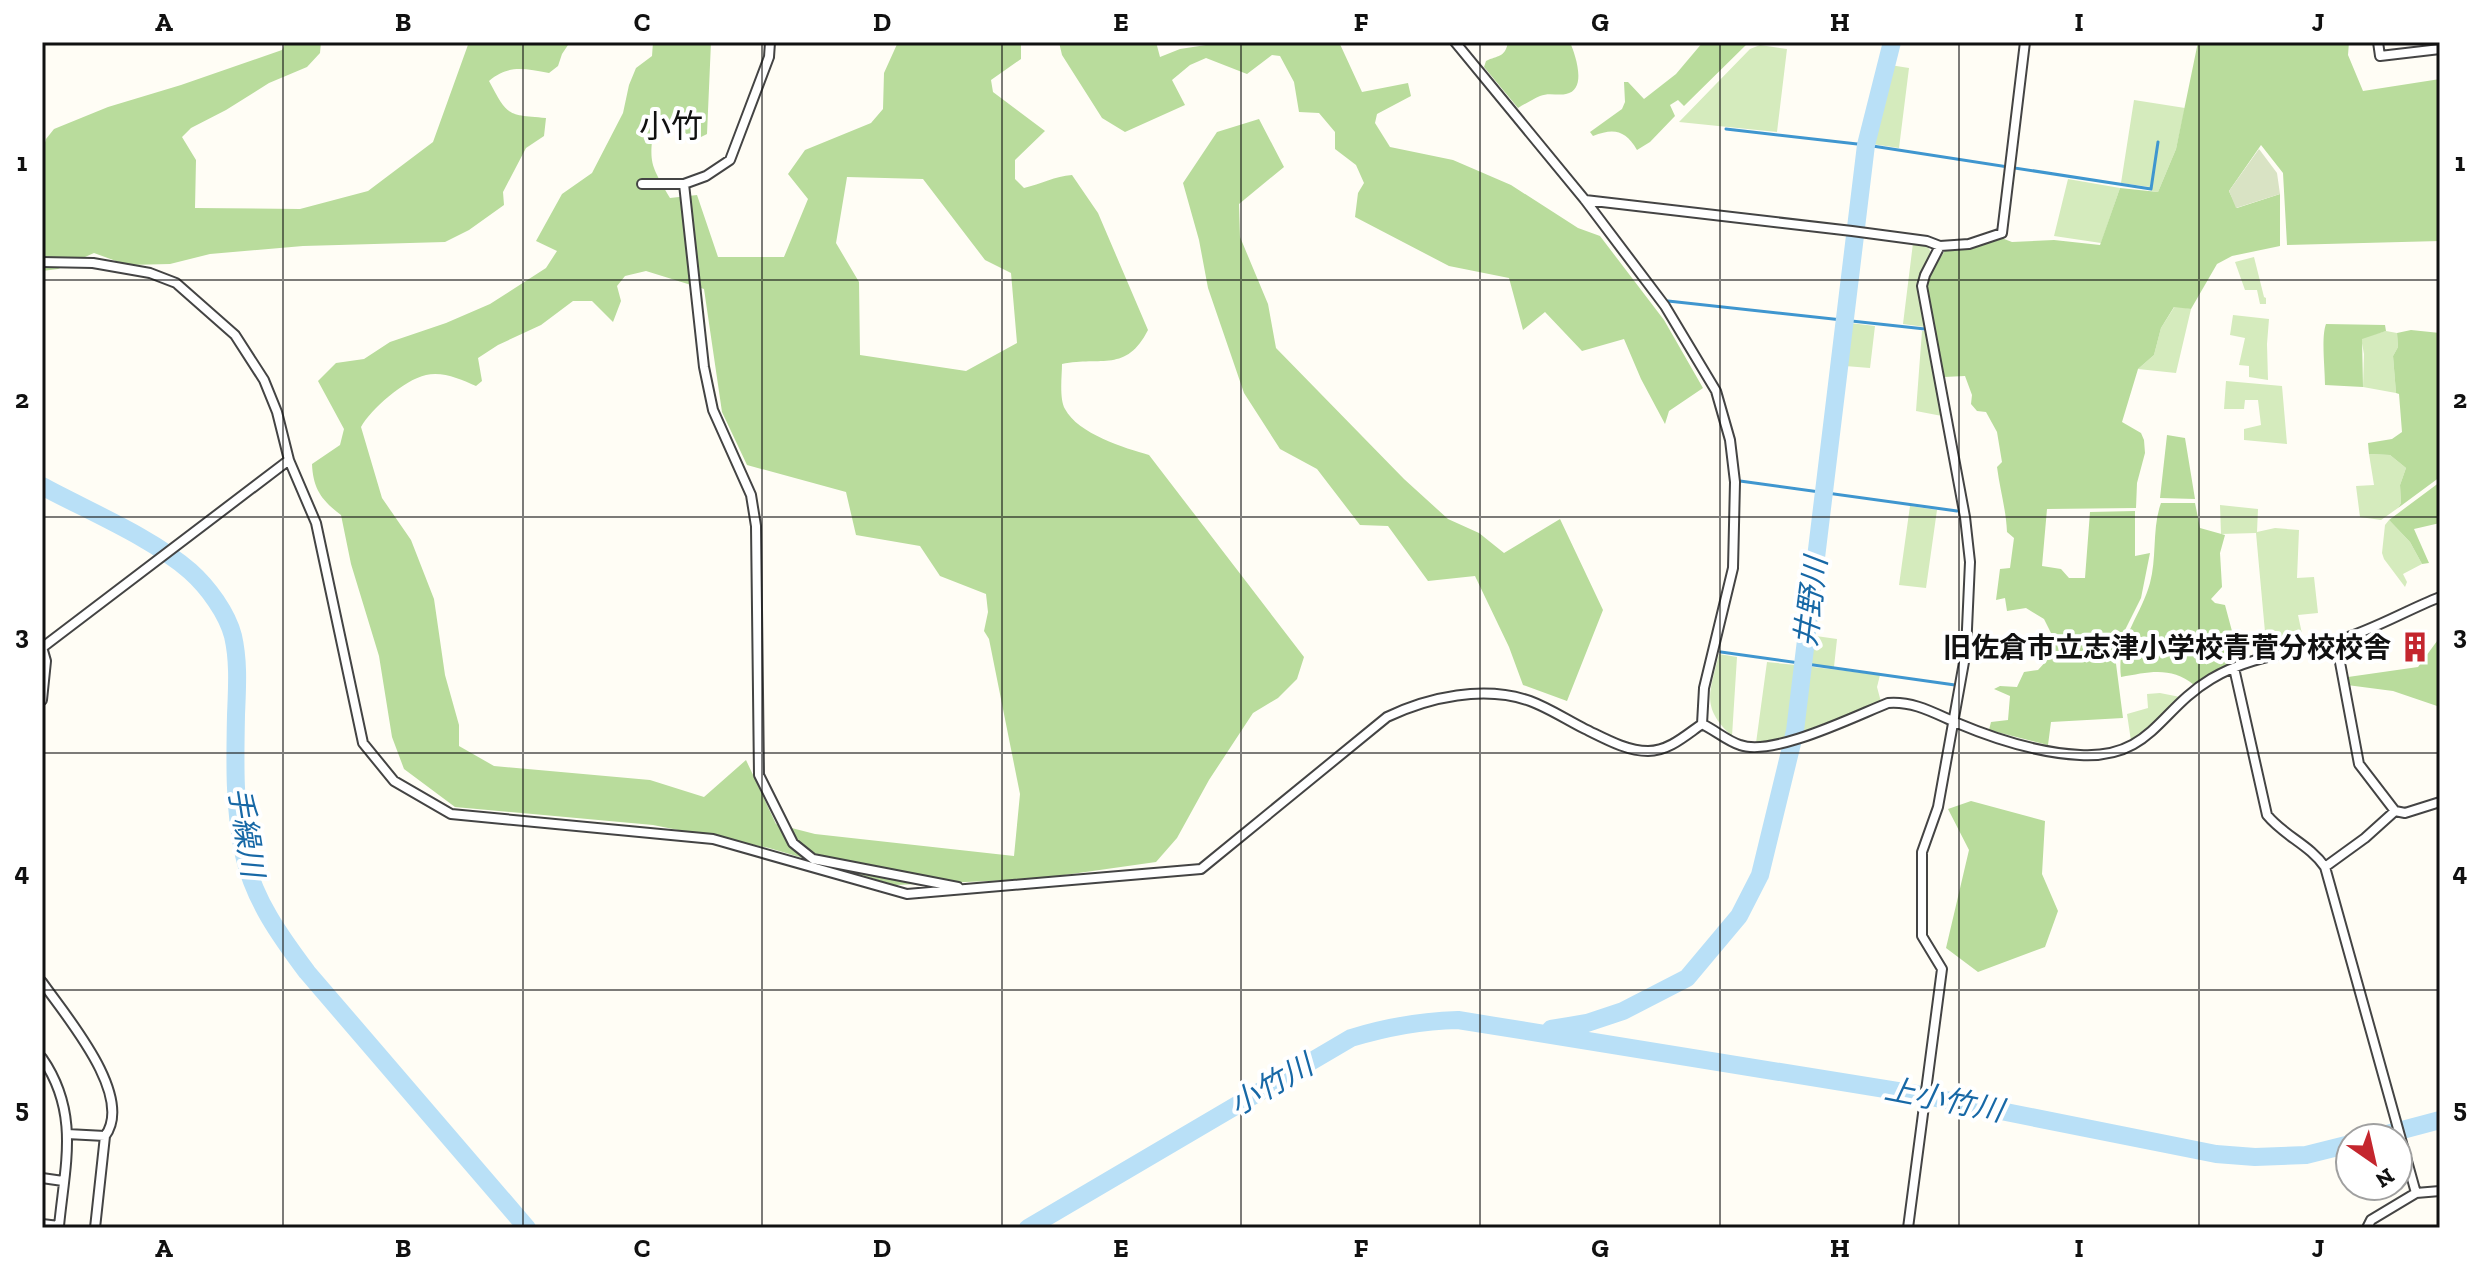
<svg xmlns="http://www.w3.org/2000/svg" width="2482" height="1270" viewBox="0 0 2482 1270" font-family="'Zilla Slab','Noto Sans JP',serif">
<style>
.green{fill:#d5ebbd}
.forest{fill:#b9dc9c;fill-rule:evenodd}
.cemetery{fill:#d9e3c4}
.lines{fill:none;stroke-linecap:round;stroke-linejoin:round}
.stream{stroke:#3f96cf;stroke-width:3}
.river{stroke:#b9e0f7;stroke-width:18}
.street-casing{stroke:#444;stroke-width:12}
.street{stroke:#fff;stroke-width:8}
.grid{fill:none;stroke:#111;stroke-width:2;stroke-opacity:0.55}
.labels{text-anchor:middle;stroke-width:8;stroke-linejoin:round;paint-order:stroke}
.poi-label{font-size:28px;font-weight:bold;fill:#111;stroke:#fff;text-anchor:end}
.water-label{font-size:30px;font-style:italic;fill:#1768a6;stroke:#fff}
.quarter-label{font-size:32px;fill:#111;stroke:#fff}
.neatline{fill:none;stroke:#111;stroke-width:3}
.grid-label{font-size:26px;text-anchor:middle;font-weight:bold;fill:#111}
</style>
<rect width="100%" height="100%" fill="#fffdf5"/>
<path class="green" d="M1760,45L1787,49L1777,132L1679,122L1750,49Z
M1890,65L1909,68L1899,148L1872,144Z
M2134,100L2185,108L2176,149L2158,192L2151,191L2159,141L2150,187L2121,183Z
M2068,179L2120,188L2101,243L2054,236Z
M1913,243L1927,244L1931,253C1916,283 1920,296 1925,327L1903,324Z
M2254,257L2264,297L2266,298V304H2260L2257,290H2245L2235,262Z
M2175,306L2191,309L2176,373L2138,369L2154,355L2161,328Z
M2233,315L2269,319L2267,344L2268,380L2249,377V366L2239,365L2245,338L2230,335Z
M1850,323L1875,326L1870,368L1845,366Z
M1922,331H1927L1942,416L1916,411Z
M2386,331L2397,333L2398,347L2393,356L2396,393L2363,387L2364,354L2361,338Z
M2226,381L2282,386L2287,444L2244,440V429L2261,425L2258,400H2245L2244,409H2224Z
M2369,454L2390,455L2406,468L2400,485L2401,503L2398,508L2381,520L2360,517L2356,486L2374,485Z
M2220,505L2258,509L2257,532L2275,528L2299,530L2297,578L2314,577L2318,613L2298,615L2304,643L2267,654L2256,533L2221,534Z
M1910,506L1937,510L1926,588L1899,585Z
M2389,520L2410,542L2422,564L2403,574L2407,582L2405,587L2384,559L2382,553L2385,525Z
M1809,635L1837,639L1834,667L1806,664Z
M1719,654L1737,657L1732,736C1700,707 1710,692 1719,654Z
M1767,662L1796,665L1788,736L1765,744L1756,743Z
M1805,666L1880,675L1877,687L1881,702L1799,733Z
M2160,693L2180,697L2137,739L2131,741L2127,714L2148,708L2147,694Z"/>
<path class="forest" d="M286,42H321L320,53L307,67L269,83L226,110L191,128L182,137L196,160L195,208L300,209L368,191L433,142L469,42H570L562,54L558,66L549,73C525,69 509,64 489,81C508,116 506,115 546,118L544,136L526,148L503,192L504,205L469,230L445,242L303,246L210,254L170,264L127,265L94,253L58,269L42,271V153L46,139L54,129L108,107L181,85L282,50Z
M653,42H711L707,134L695,140L666,119L654,127C648,165 652,166 670,198L697,195L718,257H784L808,199L788,174L805,150L871,123L883,109L884,73L898,42H1021V59L991,80L993,92L1045,131L1015,160V179L1024,188C1041,184 1055,176 1072,175L1098,213L1148,330C1126,373 1102,356 1062,364C1062,376 1059,398 1065,409C1078,434 1125,448 1149,455L1304,657L1297,679L1278,698L1253,713L1209,780L1177,838L1156,862L1036,879L895,885L769,848L653,825L455,807L404,769L392,737L379,656L351,564L341,515C321,500 313,488 312,464L340,445L344,429L318,381L336,363L364,359L390,342L446,323L490,304L546,268L557,251L536,241L562,194L592,173L623,113L629,85L636,68L652,56ZM847,177L923,179L985,260L1011,273L1017,343L966,371L860,355L859,282L836,243ZM646,271L704,289L722,412L747,465L846,492L856,535L920,546L940,576L986,594L988,612L984,631L989,639L1020,794L1014,856L815,834L776,824L746,760L704,797L650,780L494,766L459,746V725L445,675L434,599L411,540L382,498L361,427C371,409 404,380 426,375C442,371 461,379 476,386L482,381L478,358L498,345L541,325L573,301H592L613,322L621,301L617,286L625,276Z
M1059,42H1156L1160,57L1180,49L1206,45L1212,42H1339L1362,92L1408,83L1411,96L1377,114L1375,123L1390,147L1453,160L1511,185L1578,228L1600,236L1664,320L1703,388L1669,411L1665,424L1641,379L1624,339L1582,351L1545,312L1523,330L1509,278L1449,266L1355,217L1358,193L1364,183L1356,165L1335,149V132L1319,113L1299,112L1294,82L1280,56L1272,55L1247,74L1206,58L1190,65L1172,80L1185,105L1125,132L1102,118L1062,55Z
M1508,42H1570C1575,54 1588,90 1566,94C1558,96 1549,92 1540,96C1533,99 1525,104 1518,108L1484,67L1486,61C1498,55 1505,58 1508,42Z
M1703,42H1749L1684,106L1678,100L1670,105L1675,116L1650,142L1637,150C1625,130 1614,128 1593,136L1590,132L1622,109L1625,102L1624,82H1628L1644,99L1676,74Z
M2198,42H2349L2348,55L2363,91L2440,79V241L2287,245L2283,173L2261,145L2229,191L2237,208L2280,194V246L2232,256L2217,264L2191,309L2174,307L2161,328L2154,355L2138,369L2122,422L2141,433L2144,440L2145,453L2137,483L2136,508L2047,509L2042,566L2061,569L2069,578H2085L2090,512L2135,511V556L2150,553L2141,598L2121,638L2115,656L2123,718L2051,722L2048,745L1989,730L1991,722L2008,720L2010,696L1994,689L2000,686L2017,687L2024,672L2038,670L2049,658L2055,641L2044,619L2026,608L2007,611L2005,598L1996,600L2000,569L2010,568L2014,538L2007,532C2006,509 2000,490 1997,467L2002,462L1997,432L1986,412L1977,411L1971,404L1972,395L1965,376L1944,377L1927,287L1929,276L1946,249L1999,237L2012,242L2054,240L2100,245L2120,188L2158,192L2176,149Z
M1259,119L1284,167L1239,204L1240,237L1268,304L1276,348L1404,479L1448,519L1479,533L1504,553L1560,519L1603,610L1567,701L1523,685L1509,647L1475,576L1428,581L1388,526L1360,525L1317,469L1280,449L1244,393L1208,288L1199,240L1183,183L1217,132Z
M2326,324L2385,325L2386,331L2362,339L2363,387L2325,385C2325,368 2321,337 2326,324Z
M2411,330L2440,333V477L2398,508L2401,503L2400,485L2406,468L2390,455L2369,454L2368,443L2392,439L2402,432L2399,394L2396,393L2393,356L2398,347L2397,333Z
M2167,435L2185,438L2195,499L2160,498Z
M2440,482V523L2414,529L2429,563L2422,564L2410,542L2389,520Z
M2161,503H2195L2200,528L2225,535L2220,553L2222,587L2211,599L2215,603L2225,605L2240,661L2218,670L2194,685C2171,666 2149,672 2121,677C2116,641 2141,616 2150,583C2157,558 2152,527 2161,503Z
M2440,637V707L2393,691L2347,685L2348,677L2418,667Z
M1971,801L2045,821L2042,874L2058,911L2045,947L1978,972L1946,948L1969,850L1948,809Z"/>
<path class="cemetery" d="M2259,149L2277,173L2280,194L2236,208L2229,191Z"/>
<g class="lines">
<path class="stream" d="M1726,129L1866,145L2151,189L2158,142
M1668,301L1925,329
M1740,481L1957,511
M1721,652L1955,685"/>
<path class="river" d="M42,486C88,511 151,537 190,571C208,587 227,613 233,636C239,662 237,689 236,715C235,761 234,810 244,855C254,900 280,936 307,972L527,1228
M1551,1029L1587,1023L1623,1011L1687,978L1739,916L1760,875L1795,731L1866,145L1892,42
M2372,1138L2440,1120
M1028,1228L1351,1038C1387,1027 1420,1021 1458,1020L1916,1094L2216,1154L2255,1157L2306,1155L2350,1144"/>
<g class="street-casing">
<path id="street" d="M1455,42L1585,200L1665,306L1716,391L1730,440L1735,482L1733,568L1704,688L1702,724
M2378,42L2380,56L2440,49
M642,184H684L706,176L730,160L769,57L770,42
M684,184L704,367L713,410L751,495L756,526L759,775L793,843L813,859L958,887
M1585,200L1852,231L1927,241L1940,246L1969,244L2002,233L2025,42
M42,262L93,263L150,273L176,283L235,335L264,380L277,412L289,460L43,647
M289,460L316,523L363,743L394,781L451,814L713,839L907,894L1201,869L1387,717C1429,697 1484,685 1530,701C1549,708 1567,720 1585,729C1604,738 1626,751 1648,751C1669,751 1686,735 1702,724
M2336,641L2359,764L2395,811L2405,813L2440,802
M42,647L46,661L42,700
M2234,668L2267,815C2284,836 2310,845 2325,867L2416,1193
M1702,724C1715,730 1727,741 1740,745C1773,757 1855,716 1888,703C1914,701 1934,713 1957,723C1995,739 2039,753 2080,755C2151,759 2159,710 2211,679C2249,656 2297,652 2339,640C2373,630 2407,610 2440,597
M2325,867L2365,838L2395,811
M42,982C65,1015 135,1096 105,1136L95,1228
M42,1058C80,1113 65,1164 59,1226L42,1224
M67,1134L105,1136
M42,1178L63,1181
M1908,1228L1942,969L1922,936V852L1938,807L1966,651L1970,562L1965,517L1922,286L1925,275L1940,246
M2367,1228L2371,1220L2416,1193L2440,1191"/>
</g>
<use href="#street" class="street"/>
</g>
<path class="grid" d="M283,42V1228M523,42V1228M762,42V1228M1002,42V1228M1241,42V1228M1480,42V1228M1720,42V1228M1959,42V1228M2199,42V1228M42,280H2440M42,517H2440M42,753H2440M42,990H2440"/>
<defs>
<g id="building-bare" transform="scale(2.4)"><path d="M-4-6H4V6H1V3H-1V6H-4ZM-2.5-4.3h1.7v1.8h-1.7ZM.8-4.3h1.7v1.8H.8ZM-2.5-1h1.7V.8h-1.7ZM.8-1h1.7V.8H.8Z" fill="#c4262e" stroke="#fff" stroke-width="2.5" paint-order="stroke"/></g>
</defs>
<g fill-rule="evenodd">
<use href="#building-bare" x="2415" y="647"/>
</g>
<g class="labels">
<g class="poi-label">
<text x="2391" y="657">旧佐倉市立志津小学校青菅分校校舎</text>
</g>
<g class="water-label">
<text transform="translate(1811 602) rotate(-83)" y="10">井野川</text>
<text transform="translate(246 832) rotate(81)" y="10">手繰川</text>
<text transform="translate(1271 1085) rotate(-30)" y="10">小竹川</text>
<text transform="translate(1944 1100) rotate(11)" y="10">上小竹川</text>
</g>
<g class="quarter-label">
<text x="671" y="137">小竹</text>
</g>
</g>
<rect width="2482" height="1270" fill="none" stroke="#ffffff" stroke-width="88"/>
<g transform="translate(2374 1162) rotate(146)"><circle r="38" fill="#ffffff" stroke="#a0a0a0" stroke-width="2"/>
<path d="M0-6L14 30L0 20L-14 30Z" fill="#c4262e"/>
<text y="-12" font-size="22" font-weight="bold" text-anchor="middle" fill="#111111">N</text>
</g>
<rect x="44" y="44" width="2394" height="1182" class="neatline"/>
<g class="grid-label">
<text x="164" y="31">A</text>
<text x="403" y="31">B</text>
<text x="642" y="31">C</text>
<text x="882" y="31">D</text>
<text x="1121" y="31">E</text>
<text x="1361" y="31">F</text>
<text x="1600" y="31">G</text>
<text x="1840" y="31">H</text>
<text x="2079" y="31">I</text>
<text x="2318" y="31">J</text>
<text x="22" y="171">1</text>
<text x="2460" y="171">1</text>
<text x="22" y="408">2</text>
<text x="2460" y="408">2</text>
<text x="22" y="644">3</text>
<text x="2460" y="644">3</text>
<text x="22" y="881">4</text>
<text x="2460" y="881">4</text>
<text x="22" y="1117">5</text>
<text x="2460" y="1117">5</text>
<text x="164" y="1257">A</text>
<text x="403" y="1257">B</text>
<text x="642" y="1257">C</text>
<text x="882" y="1257">D</text>
<text x="1121" y="1257">E</text>
<text x="1361" y="1257">F</text>
<text x="1600" y="1257">G</text>
<text x="1840" y="1257">H</text>
<text x="2079" y="1257">I</text>
<text x="2318" y="1257">J</text>
</g>
</svg>
